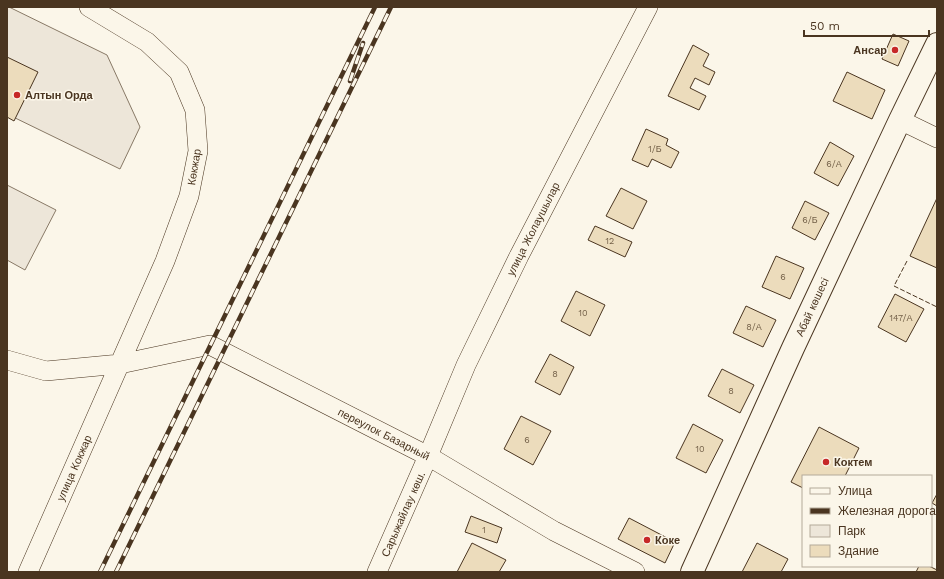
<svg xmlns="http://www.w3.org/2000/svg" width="944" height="579" viewBox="0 0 944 579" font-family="'Work Sans',sans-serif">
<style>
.green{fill:#ede6d9;stroke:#887966}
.building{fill:#ecdcbc;stroke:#4a3520}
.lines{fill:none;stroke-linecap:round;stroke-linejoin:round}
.minor-casing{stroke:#4a3520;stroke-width:20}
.major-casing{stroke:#4a3520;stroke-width:24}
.minor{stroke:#fbf6e9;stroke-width:19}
.major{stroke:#fbf6e9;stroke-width:22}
.rail-casing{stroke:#4a3520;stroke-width:4.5}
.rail{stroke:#fbf6e9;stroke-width:3;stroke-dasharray:9;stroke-linecap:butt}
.fence{stroke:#4a3520;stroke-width:1;stroke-dasharray:5 2;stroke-linecap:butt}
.poi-dot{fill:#c62828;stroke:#fbf6e9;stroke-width:1.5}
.labels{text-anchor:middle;stroke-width:3;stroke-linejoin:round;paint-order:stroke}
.number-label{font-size:9px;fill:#725f47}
.poi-label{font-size:11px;font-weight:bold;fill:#4a3520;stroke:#fbf6e9;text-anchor:start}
.street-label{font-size:11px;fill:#4a3520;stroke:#fbf6e9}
</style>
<rect width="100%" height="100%" fill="#fbf6e9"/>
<path class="green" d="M7,7H9L107,55L140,127L120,169L7,114Z
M7,185L56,210L25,270L7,260Z"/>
<path class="building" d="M893,34L909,41L898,66L882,59Z
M693,45L709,54L703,66L715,72L709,85L695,78L690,88L706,96L699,110L668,96Z
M7,57L38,72L14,121L7,117Z
M847,72L885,90L872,119L833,101Z
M646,129L668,139L666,145L679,152L671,168L652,159L648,167L632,160Z
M830,142L854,156L838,186L814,173Z
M621,188L647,201L633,229L606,216Z
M937,198V268L910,256Z
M805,201L829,213L815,240L792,228Z
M595,226L632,242L625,257L588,240Z
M776,256L804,268L790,299L762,287Z
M576,291L605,305L590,336L561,321Z
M895,294L924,309L906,342L878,327Z
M746,306L776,320L763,347L733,333Z
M550,354L574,367L560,395L535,382Z
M722,369L754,385L740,413L708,396Z
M521,416L551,431L533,465L504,449Z
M693,424L723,440L706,473L676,458Z
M819,427L859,448L845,476H803V488L791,482Z
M937,494V506L932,503Z
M471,516L502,528L497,543L465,532Z
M629,518L675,542L665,563L618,539Z
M472,543L506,560L499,572H457Z
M757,543L788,559L781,572H742Z
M919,566H929L937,570V572H916Z"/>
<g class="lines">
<g class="minor-casing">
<path id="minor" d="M900,120L937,138
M7,360L46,371L120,364L210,345L428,456L554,531L635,572
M28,572L165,261L189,196L198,151L195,110L179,72L147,42L89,7
M377,572L428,456L466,365L519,256L648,7"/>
</g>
<g class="major-casing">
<path id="major" d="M692,572L793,348L900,120L937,44"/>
</g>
<use href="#minor" class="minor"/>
<use href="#major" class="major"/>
<g class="rail-casing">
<path id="rail" d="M350,81L363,43
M100,572L375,7
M116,572L391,7"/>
</g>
<use href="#rail" class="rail"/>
<path class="fence" d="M907,261L894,286L937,307"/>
</g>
<g class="poi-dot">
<circle cx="895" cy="50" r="4"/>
<circle cx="17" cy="95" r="4"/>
<circle cx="826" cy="462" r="4"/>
<circle cx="647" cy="540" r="4"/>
</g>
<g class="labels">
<g class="number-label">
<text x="655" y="152">1/Б</text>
<text x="834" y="167">6/А</text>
<text x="810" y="223">6/Б</text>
<text x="610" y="244">12</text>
<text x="783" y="280">6</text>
<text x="583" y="316">10</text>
<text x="901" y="321">147/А</text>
<text x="754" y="330">8/А</text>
<text x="555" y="377">8</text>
<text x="731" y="394">8</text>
<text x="527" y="443">6</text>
<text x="700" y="452">10</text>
<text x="484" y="533">1</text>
</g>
<g class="poi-label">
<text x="887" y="54" text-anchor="end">Ансар</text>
<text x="25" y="99">Алтын Орда</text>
<text x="834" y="466">Коктем</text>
<text x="655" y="544">Коке</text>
</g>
<g class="street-label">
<text transform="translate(194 167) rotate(-81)" y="4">Көкжар</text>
<text transform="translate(533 229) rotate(-63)" y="4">улица Жолаушылар</text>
<text transform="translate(812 307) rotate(-65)" y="4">Абай көшесі</text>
<text transform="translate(384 434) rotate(27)" y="4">переулок Базарный</text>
<text transform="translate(74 468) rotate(-66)" y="4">улица Кокжар</text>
<text transform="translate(403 514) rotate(-66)" y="4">Сарыжайлау көш.</text>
</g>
</g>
<rect width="944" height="579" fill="none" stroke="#4a3520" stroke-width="16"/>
<rect x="802" y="475" width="130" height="92" fill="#fbf6e9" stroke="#b4a999"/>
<rect x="810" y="488" width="20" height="6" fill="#fbf6e9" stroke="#b4a999"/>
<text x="838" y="495" font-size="12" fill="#4a3520">Улица</text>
<rect x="810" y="508" width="20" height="6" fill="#4a3520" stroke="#b4a999"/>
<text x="838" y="515" font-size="12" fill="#4a3520">Железная дорога</text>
<rect x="810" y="525" width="20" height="12" fill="#ede6d9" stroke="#b4a999"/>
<text x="838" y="535" font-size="12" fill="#4a3520">Парк</text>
<rect x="810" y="545" width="20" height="12" fill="#ecdcbc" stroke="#b4a999"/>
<text x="838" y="555" font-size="12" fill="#4a3520">Здание</text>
<path d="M804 30v6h125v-6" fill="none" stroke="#4a3520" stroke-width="2"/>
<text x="810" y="30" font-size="12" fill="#4a3520" stroke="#fbf6e9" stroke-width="3" paint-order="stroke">50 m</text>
</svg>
